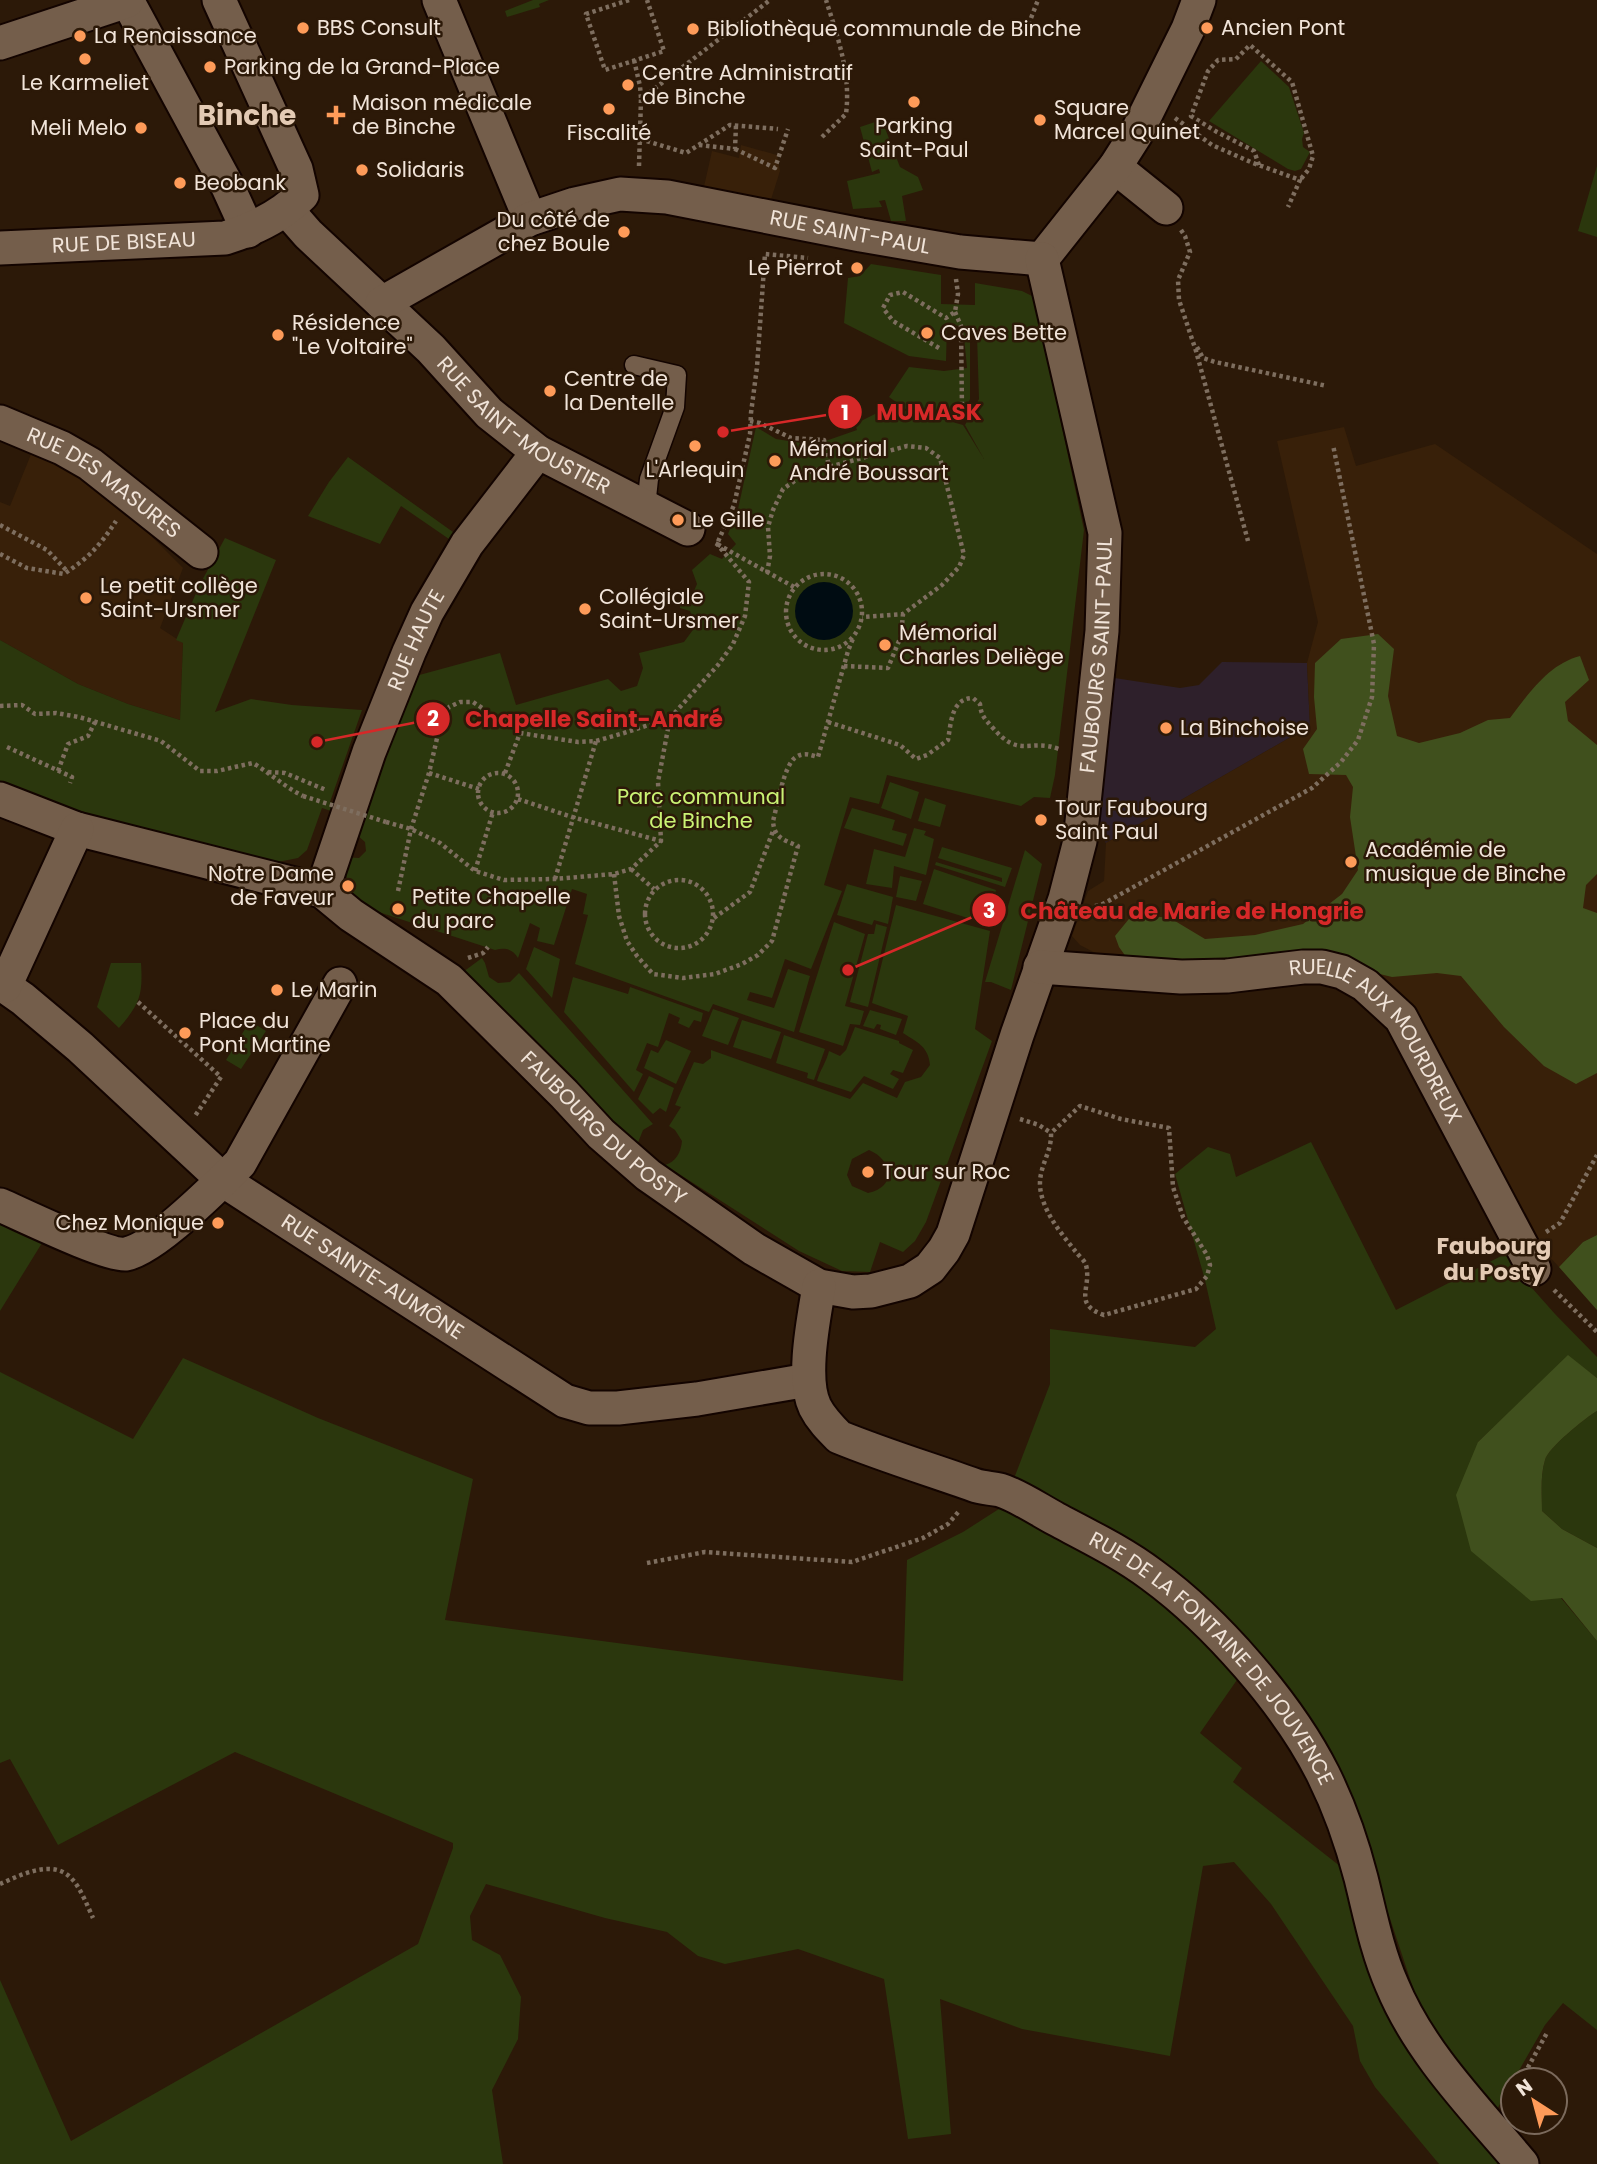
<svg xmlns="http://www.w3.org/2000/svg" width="1597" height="2164" viewBox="0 0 1597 2164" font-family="Poppins,sans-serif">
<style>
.commercial{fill:#2e202b}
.built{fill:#382009}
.green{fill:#2b370d;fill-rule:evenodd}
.forest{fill:#40501d}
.water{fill:#000c12}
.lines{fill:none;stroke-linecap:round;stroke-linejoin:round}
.service-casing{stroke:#130400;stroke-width:21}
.minor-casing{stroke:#130400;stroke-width:37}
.path{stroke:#7e6e5f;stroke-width:4.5;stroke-dasharray:3.5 3.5;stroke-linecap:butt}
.service{stroke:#745e4b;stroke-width:18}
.minor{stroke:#745e4b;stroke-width:33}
.path-bridge{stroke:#7e6e5f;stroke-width:4.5;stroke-dasharray:3.5 3.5;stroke-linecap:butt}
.poi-dot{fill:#fe9b59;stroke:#2c1908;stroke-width:2.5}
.labels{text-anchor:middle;stroke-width:5;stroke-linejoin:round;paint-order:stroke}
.poi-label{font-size:21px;fill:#f1e4d9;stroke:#2c1908;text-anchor:start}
.street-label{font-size:21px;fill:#f1e4d9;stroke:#2c1908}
.park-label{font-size:21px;fill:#caf274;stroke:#2c1908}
.neighbourhood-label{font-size:23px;font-weight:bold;fill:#e3cab4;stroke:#2c1908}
.district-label{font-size:28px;font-weight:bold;fill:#e3cab4;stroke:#2c1908}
.leader{fill:none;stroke:#d62828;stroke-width:2.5}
.callout-dot{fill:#d62828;stroke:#2c1908;stroke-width:2.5}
.mark-label{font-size:21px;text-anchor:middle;font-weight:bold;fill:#fff}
.callout-label{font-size:23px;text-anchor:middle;font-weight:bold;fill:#d62828;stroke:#2c1908;stroke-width:5;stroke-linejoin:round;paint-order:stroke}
</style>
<rect width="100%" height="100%" fill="#2c1908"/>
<path class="commercial" d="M1222,662L1307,663L1310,726L1106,843L1096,830L1108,677L1180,688L1199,685Z"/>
<path class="built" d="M741,145L777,155L780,171L768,209L703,191L712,151L739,158Z
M1344,427L1356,466L1435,444L1597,554V1235L1583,1242L1559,1267L1530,1236L1351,967L1103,957L1080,945L1072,936L1088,891L1104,881L1106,843L1310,726L1307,663L1318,622L1277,441Z
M34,447L116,495L153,538L183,568L160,628L183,643L180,720L128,704L78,684L0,640V502L10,506Z"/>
<path class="green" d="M533,0H549L539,4L540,7L507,17L505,11Z
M1261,61L1289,87L1304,133L1302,139L1303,147L1310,152L1301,169L1295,171L1288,169L1209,121Z
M878,121L883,123L900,167L918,177L923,190L902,196L906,221H891L885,200L879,201L882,207L853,209L847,181L880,173L879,169L872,172L860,127Z
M1597,166V237L1578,231Z
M871,264L941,275V304L975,305V283L1022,291L1034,297L1084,530L1055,775L1050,798L1034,797L1021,806L887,775L879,804L850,797L824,885L842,891L811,969L785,959L772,998L750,992L747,1000L774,1008L788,969L810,976L794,1032L713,1004L709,1012L575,964L588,915L583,914L587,894L572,889L554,945L537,941L540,928L530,923L518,958C513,949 505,947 495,950L351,903L343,857L359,858L366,851L365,842L357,835L361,821L322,808L307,850L298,858L278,862C184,843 90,820 0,786V640L78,684L128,704L180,720L183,643L176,640L199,586L225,538L276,560L215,712L251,699L292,705L362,710L330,802L363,811L412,677L500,653L516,705L608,679L621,691L637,686L643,668L639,653L684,642L695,627L690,611L680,608V605L691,598L697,584L692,570L710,554L722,559L736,544L728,534L738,509L756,427L776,439L814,445L857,430L855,424L891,406L900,411H913L963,425L984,459L965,425L979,399L977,335L970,336V399L961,421L906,409L889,397L909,367L944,371L967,368L963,326L947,325L946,361L909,356L844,323L848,278L860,276Z
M348,457L453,532L449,539L401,506L380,544L308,516L329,482Z
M890,782L919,792L911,819L881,808Z
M925,798L946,805L940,827L918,821Z
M852,808L895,820L892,830L907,834L903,846L844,828Z
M914,828L926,831L924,835L934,839L926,875L894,866L892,888L866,884L874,849L905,857Z
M942,847L1012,868L1005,887L935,865L936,862L1002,882V878L938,858Z
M1025,850L1042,864L1011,990L991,982H985Z
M934,869L996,890L987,924L923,904Z
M900,876L922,881L916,901L896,897Z
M847,884L893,897L888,924L874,920L872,925L837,915Z
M896,905L990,931L975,1029L992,1041L926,1222L915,1241L903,1252L880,1242L870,1272L842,1271L799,1251L665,1165C676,1162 681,1152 682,1141L675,1130L669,1126L681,1107L675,1105L694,1062L703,1064L711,1058V1050L850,1099L863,1083L897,1098L905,1082L921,1077L930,1065C928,1046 918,1043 903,1033L908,1016L872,1003ZM869,1150C893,1160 897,1187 868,1193L852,1186L847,1175L852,1159Z
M834,922L865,934L845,1006L864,1011L860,1025L850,1024L843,1046L799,1032Z
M876,924L887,927L868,1007L850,1002L868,934H874Z
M534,947L560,959L552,998L526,969Z
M482,958L485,963L489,977L498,983L510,982L519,973L653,1124L643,1130L637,1145L460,978L463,972Z
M111,963H141C143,995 140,1004 119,1028L97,1007Z
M573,977L628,994L630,987L703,1013L701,1022L694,1020L689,1028L678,1023L680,1018L669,1013L658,1047L647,1043L636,1070L643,1074L634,1092L564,1012Z
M713,1009L739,1018L728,1045L702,1036Z
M870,1010L902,1019L896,1035L880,1029L881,1025L877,1024L874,1029L863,1026Z
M742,1020L781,1032L771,1059L733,1047Z
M250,1021L266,1031L241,1069L226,1060Z
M855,1027L899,1041V1043L913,1050L903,1073L893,1070L890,1074L899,1079L893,1089L864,1076L851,1092L817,1081C820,1070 826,1063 829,1051L840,1056L846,1050Z
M784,1035L825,1049L814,1080L807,1078L808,1073L776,1063Z
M666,1040L691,1051L676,1084L644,1068L651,1050L658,1053Z
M649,1076L674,1088L666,1112L660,1108L653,1114L638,1099Z
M1311,1142L1396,1310L1511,1251L1524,1279L1555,1314L1597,1357V1378L1568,1356L1478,1442L1561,1598L1597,1641V2030L1563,2003L1545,2025L1492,2118L1449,2054L1415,1994L1354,1810L1319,1733L1264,1668L1013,1481L1050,1384V1329L1195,1347L1216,1329L1205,1280L1175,1174L1208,1147L1230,1154L1236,1177Z
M0,1221L42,1243L0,1311Z
M183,1358L318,1418L473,1479L445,1620L903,1681L907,1560L963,1532L1002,1507L1136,1576L1182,1615L1239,1677L1200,1733L1242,1768L1233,1782L1350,1874L1358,1942L1402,2031L1504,2164H1439L1375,2087L1360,2061L1353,2026L1271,1904L1234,1862L1203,1866L1170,2056L1022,2029L940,1999L951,2134L908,2139L884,1979L798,1949L725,1964L698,1956L667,1932L605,1918L486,1884L470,1916L472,1940L500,1955L521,1997L518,2039L492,2090L503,2164H0V1980L71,2141L418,1944L453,1848V1843L235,1752L58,1845L10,1759L0,1763V1372L133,1439Z
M1597,1411V1548L1562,1529L1542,1511C1542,1495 1540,1476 1545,1460C1548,1448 1585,1418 1597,1411Z"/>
<path class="forest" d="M1378,634L1394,649L1388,696L1397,736L1419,743L1460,733L1488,720L1510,718C1529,693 1549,664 1580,656L1589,680L1565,702L1568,721L1597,745V874L1586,885L1583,908L1597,913V1073L1576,1084L1544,1066L1504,1027L1461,976L1437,973L1392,977L1351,967L1168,959L1129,961L1119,947L1115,936L1133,914L1170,918L1205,939L1255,935L1303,924L1342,894L1358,870L1350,817L1353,787L1346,775L1309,774L1303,749L1317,729L1314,697L1315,663L1341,639Z
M1597,1235V1310L1559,1267L1583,1242Z
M1568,1355L1597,1378V1411C1585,1418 1548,1448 1545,1460C1540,1476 1542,1495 1542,1511L1562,1529L1597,1548V1641L1562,1598L1531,1601L1471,1551L1456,1495L1478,1442Z"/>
<path class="water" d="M795 611a29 29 0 1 1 58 0a29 29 0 1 1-58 0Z"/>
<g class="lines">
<g class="service-casing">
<path id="service" d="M634,365L677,375L675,407L649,479L646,507"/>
</g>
<g class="minor-casing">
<g id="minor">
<path d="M127,0L228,187L248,231"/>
<path d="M439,0L530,219"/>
<path d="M0,43L127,1"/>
<path d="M1115,167L1166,208"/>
<path id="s1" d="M287,210L308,234L431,349L489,413L538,452L688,529"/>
<path id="s2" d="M0,248L225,238C254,229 280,217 302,195L296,169L219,0"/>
<path d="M1042,259L1115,167L1136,134L1188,29L1199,0"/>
<path id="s3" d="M382,303L530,219L575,204L620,194L667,197L861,235L960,252L1042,259"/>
<path id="s4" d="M0,422L62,448L90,464L201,552"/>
<path id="s5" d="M0,799L77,829L322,891L351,915L449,980L564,1094L601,1134L648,1175L754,1249L819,1286L853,1292L871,1291L910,1281L930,1268L944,1250L953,1234L1017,1035L1065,899L1080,841L1102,631L1105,533L1042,259"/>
<path id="s6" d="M322,891L369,752L409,652L427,612L467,544L538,452"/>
<path id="s7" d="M1040,967L1181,977L1227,976L1303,967H1322L1342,972L1365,985L1401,1018L1534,1269"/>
<path id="s8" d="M0,983L23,999L80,1047L224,1181L565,1401L589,1408H618L697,1399L808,1380"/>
<path d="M5,986L77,829"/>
<path d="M0,1205C21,1214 109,1257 126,1254C154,1249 218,1185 240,1163L340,984"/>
<path id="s9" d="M819,1286C814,1318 801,1378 815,1407C821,1419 830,1428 839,1437C883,1455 929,1469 974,1485C982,1488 991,1488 1000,1490C1017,1495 1039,1510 1056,1519C1088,1536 1123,1553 1152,1575C1215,1621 1288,1704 1323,1774C1339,1806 1352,1843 1361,1878C1370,1914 1377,1951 1392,1985C1420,2053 1475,2108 1522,2164"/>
</g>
</g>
<path class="path" d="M629,0L586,14L605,70L664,51L647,0
M1026,31L1038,0
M634,60L640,86L641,98
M1175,118L1212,145L1253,163L1300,180L1288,207
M822,137L846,114C851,74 838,38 826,0
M640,139L686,153L730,125L778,129
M699,145L735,149L736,125
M735,149L775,168L788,129
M1259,165L1254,151L1217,132L1191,116L1208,71L1218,60L1236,59L1250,45L1292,82L1313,156L1309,169L1300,180
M639,166L641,99L770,0
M1181,230L1185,236L1190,252L1178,280L1179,300L1196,351L1248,541
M955,312L961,326L962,411
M1197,347L1203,358L1215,362L1327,386
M939,348L893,321L883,308L890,295L903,292L946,318L955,312L958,294L956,279
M750,421L760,423L791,438L824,440L829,467
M0,525L47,550L68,572
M0,554L27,568L64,574C89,557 99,547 116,521
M767,573L770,556L768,527L773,510L783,489L806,473L907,446L926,448L940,458L964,555L959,567L942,585L903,614L862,617
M786 612a38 38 0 1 1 76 0a38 38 0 1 1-76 0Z
M794,587L717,544L734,505L750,434L751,413L757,367L765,254L808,258
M844,666L888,668L901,636L903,614
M0,706L22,705L35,714L56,713L79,717L161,741L200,771H217L253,763C271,774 285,787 303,796
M828,722L900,745L916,759L927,755L948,740C951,724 951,698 973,698L980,704C981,716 985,719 993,728C1020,759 1028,738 1059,749
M7,747L72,777L70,783
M58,771L68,744L88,736L95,722
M268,772L285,773L326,790
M429,773L479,789
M505,773L520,733
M478 793a20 20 0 1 1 40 0a20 20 0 1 1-40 0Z
M518,799L572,817L661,841
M386,822L411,829L440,843L475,871L504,880L555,879L614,874L631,869L661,841L658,782L670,718
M631,869L654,889
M475,871L493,812
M614,874L619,916L627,941L637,956L653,974L683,978L715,974L742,964L758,955L772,941L798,846C784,840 774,838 773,821C777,807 784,764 796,757C804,752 810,755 818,757L848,651L854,636
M555,879L596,741
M645 914a34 34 0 1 1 68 0a34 34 0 1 1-68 0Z
M398,891L411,829L429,773L441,721L449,707L460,702H473L520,733L578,742L596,741L624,733L670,718L718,665L733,644L745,616L749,582L717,544L713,542
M1095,906L1101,905L1312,788L1341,762L1358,740L1372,697L1374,644L1333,445
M714,918L750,892L773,831
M468,958L483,953L488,947
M138,1002L221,1077L195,1116
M1020,1119L1039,1125L1051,1133C1052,1152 1039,1166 1040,1186C1042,1211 1061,1233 1076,1252C1079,1256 1085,1261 1086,1265C1092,1288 1072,1304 1104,1315L1196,1289L1207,1276L1210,1265L1207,1255L1183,1217L1173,1187L1169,1128L1121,1119L1080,1106L1051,1133
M1546,1232L1560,1223L1597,1155
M1554,1290L1597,1332
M647,1563L705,1552L852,1562L923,1538L948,1524L960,1510
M0,1884C21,1875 53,1858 72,1879C80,1887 88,1907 93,1918
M1521,2080L1548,2031"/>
<use href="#service" class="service"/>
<use href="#minor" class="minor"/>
<path class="path-bridge" d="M303,796L386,822"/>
</g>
<g class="poi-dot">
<circle cx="303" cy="28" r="7"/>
<circle cx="1207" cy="28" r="7"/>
<circle cx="693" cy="29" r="7"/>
<circle cx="80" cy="36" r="7"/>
<circle cx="85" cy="59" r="7"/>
<circle cx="210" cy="67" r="7"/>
<circle cx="628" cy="85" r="7"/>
<circle cx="914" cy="102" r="7"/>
<circle cx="609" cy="109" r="7"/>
<path d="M332.5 104.5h7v7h7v7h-7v7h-7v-7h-7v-7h7z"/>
<circle cx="1040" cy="120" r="7"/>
<circle cx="141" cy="128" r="7"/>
<circle cx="362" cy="170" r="7"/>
<circle cx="180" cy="183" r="7"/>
<circle cx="624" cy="232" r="7"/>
<circle cx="857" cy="268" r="7"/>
<circle cx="927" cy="333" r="7"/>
<circle cx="278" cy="335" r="7"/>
<circle cx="550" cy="391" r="7"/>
<circle cx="695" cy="446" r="7"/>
<circle cx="775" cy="461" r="7"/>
<circle cx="678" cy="520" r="7"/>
<circle cx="86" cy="598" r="7"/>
<circle cx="585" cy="609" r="7"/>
<circle cx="885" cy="645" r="7"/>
<circle cx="1166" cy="728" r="7"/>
<circle cx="1041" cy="820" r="7"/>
<circle cx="1351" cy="862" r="7"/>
<circle cx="348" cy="886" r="7"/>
<circle cx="398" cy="909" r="7"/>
<circle cx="277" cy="990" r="7"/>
<circle cx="185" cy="1033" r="7"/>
<circle cx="868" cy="1172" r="7"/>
<circle cx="218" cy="1223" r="7"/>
</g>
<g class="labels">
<g class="poi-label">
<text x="317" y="35">BBS Consult</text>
<text x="1221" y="35">Ancien Pont</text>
<text x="707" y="36">Bibliothèque communale de Binche</text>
<text x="94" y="43">La Renaissance</text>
<text x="224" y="74">Parking de la Grand-Place</text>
<text x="642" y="80">Centre Administratif<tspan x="642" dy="24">de Binche</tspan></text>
<text x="85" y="90" text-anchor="middle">Le Karmeliet</text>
<text x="352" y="110">Maison médicale<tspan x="352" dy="24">de Binche</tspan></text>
<text x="1054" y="115">Square<tspan x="1054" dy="24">Marcel Quinet</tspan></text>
<text x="914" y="133" text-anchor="middle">Parking<tspan x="914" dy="24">Saint-Paul</tspan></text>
<text x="127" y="135" text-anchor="end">Meli Melo</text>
<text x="609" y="140" text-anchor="middle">Fiscalité</text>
<text x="376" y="177">Solidaris</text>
<text x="194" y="190">Beobank</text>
<text x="610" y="227" text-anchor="end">Du côté de<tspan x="610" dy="24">chez Boule</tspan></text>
<text x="843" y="275" text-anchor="end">Le Pierrot</text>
<text x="292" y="330">Résidence<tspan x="292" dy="24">"Le Voltaire"</tspan></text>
<text x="941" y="340">Caves Bette</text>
<text x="564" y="386">Centre de<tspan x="564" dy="24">la Dentelle</tspan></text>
<text x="789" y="456">Mémorial<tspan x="789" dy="24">André Boussart</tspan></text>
<text x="695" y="477" text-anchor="middle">L'Arlequin</text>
<text x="692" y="527">Le Gille</text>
<text x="100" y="593">Le petit collège<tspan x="100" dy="24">Saint-Ursmer</tspan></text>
<text x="599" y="604">Collégiale<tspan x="599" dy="24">Saint-Ursmer</tspan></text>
<text x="899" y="640">Mémorial<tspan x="899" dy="24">Charles Deliège</tspan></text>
<text x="1180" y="735">La Binchoise</text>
<text x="1055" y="815">Tour Faubourg<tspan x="1055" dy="24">Saint Paul</tspan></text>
<text x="1365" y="857">Académie de<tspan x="1365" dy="24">musique de Binche</tspan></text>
<text x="334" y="881" text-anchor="end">Notre Dame<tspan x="334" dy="24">de Faveur</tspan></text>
<text x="412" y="904">Petite Chapelle<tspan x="412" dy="24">du parc</tspan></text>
<text x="291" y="997">Le Marin</text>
<text x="199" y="1028">Place du<tspan x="199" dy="24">Pont Martine</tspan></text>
<text x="882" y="1179">Tour sur Roc</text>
<text x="204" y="1230" text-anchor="end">Chez Monique</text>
</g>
<g class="street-label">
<text dy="7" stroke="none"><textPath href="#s3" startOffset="497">RUE SAINT-PAUL</textPath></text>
<text dy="7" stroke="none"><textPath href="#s2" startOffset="124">RUE DE BISEAU</textPath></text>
<text dy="7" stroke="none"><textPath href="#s1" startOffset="322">RUE SAINT-MOUSTIER</textPath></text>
<text dy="7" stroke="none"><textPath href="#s4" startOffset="121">RUE DES MASURES</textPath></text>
<text dy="7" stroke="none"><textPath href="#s6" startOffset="268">RUE HAUTE</textPath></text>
<text dy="7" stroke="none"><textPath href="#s5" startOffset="1731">FAUBOURG SAINT-PAUL</textPath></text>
<text dy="7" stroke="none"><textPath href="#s7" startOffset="373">RUELLE AUX MOURDREUX</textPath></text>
<text dy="7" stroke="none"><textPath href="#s5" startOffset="705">FAUBOURG DU POSTY</textPath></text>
<text dy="7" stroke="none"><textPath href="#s8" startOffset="476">RUE SAINTE-AUMÔNE</textPath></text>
<text dy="7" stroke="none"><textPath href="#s9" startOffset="607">RUE DE LA FONTAINE DE JOUVENCE</textPath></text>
</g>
<g class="park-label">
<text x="701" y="804">Parc communal<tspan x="701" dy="24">de Binche</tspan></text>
</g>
<g class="neighbourhood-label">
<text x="1494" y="1254">Faubourg<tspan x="1494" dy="26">du Posty</tspan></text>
</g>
<g class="district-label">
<text x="247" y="125">Binche</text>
</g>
</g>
<path class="leader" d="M723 432L845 412M317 742L433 719M848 970L989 910"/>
<g class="callout-dot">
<circle cx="723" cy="432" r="7"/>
<circle cx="317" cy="742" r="7"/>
<circle cx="848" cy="970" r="7"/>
<circle cx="845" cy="412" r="18"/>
<circle cx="433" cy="719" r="18"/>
<circle cx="989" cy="910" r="18"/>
</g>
<g class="mark-label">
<text x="845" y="420">1</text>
<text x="433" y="726">2</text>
<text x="989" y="918">3</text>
</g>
<g class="callout-label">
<text x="929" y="420">MUMASK</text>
<text x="594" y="727">Chapelle Saint-André</text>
<text x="1192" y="919">Château de Marie de Hongrie</text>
</g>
<g transform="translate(1534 2101) rotate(324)"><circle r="33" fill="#2c1908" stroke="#7b6a5c" stroke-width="2"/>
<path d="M0-5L12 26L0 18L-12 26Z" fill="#fe9b59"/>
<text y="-10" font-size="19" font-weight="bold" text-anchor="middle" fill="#f1e4d9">N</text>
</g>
</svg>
